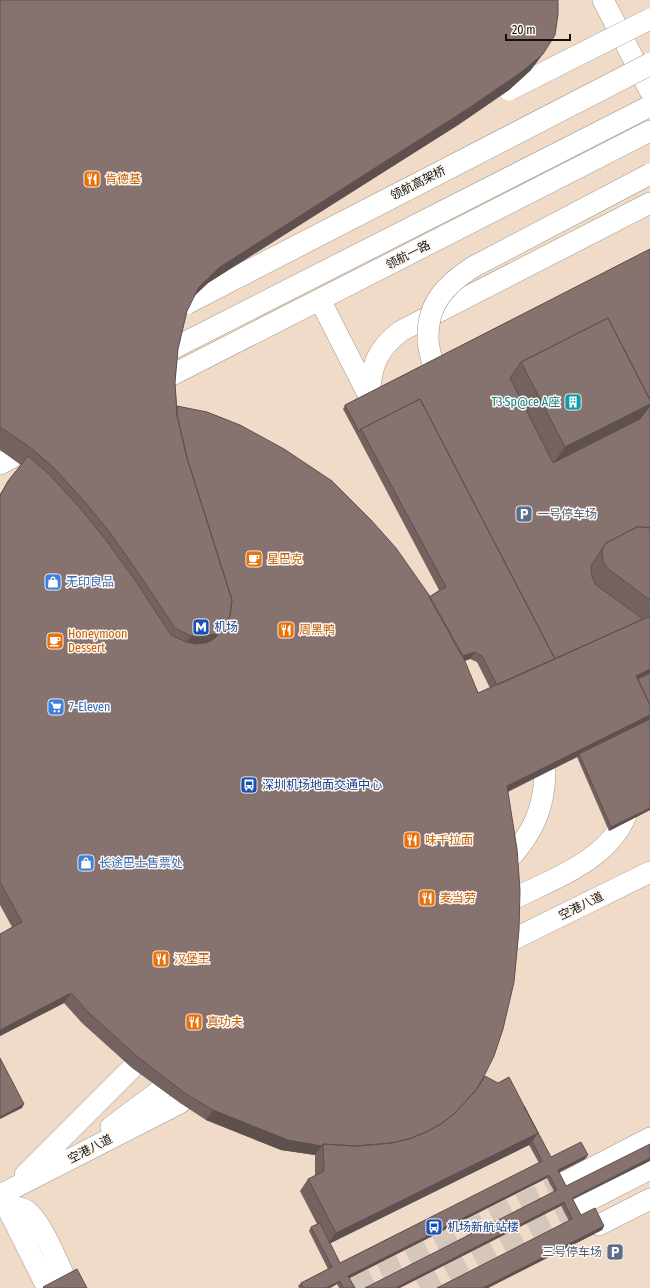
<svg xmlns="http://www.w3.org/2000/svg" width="650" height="1288" viewBox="0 0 650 1288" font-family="'Fira Sans Condensed','Noto Sans SC',sans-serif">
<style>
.built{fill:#efdbc7}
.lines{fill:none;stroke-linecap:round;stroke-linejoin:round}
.minor-tunnel{stroke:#d5c7ba;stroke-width:21;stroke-dasharray:21 10;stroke-linecap:butt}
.minor-casing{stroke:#a49789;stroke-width:22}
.minor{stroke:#fff;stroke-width:21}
.minor-bridge-casing{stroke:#a49789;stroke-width:22;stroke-linecap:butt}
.major-bridge-casing{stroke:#a49789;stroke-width:23;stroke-linecap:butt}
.minor-bridge{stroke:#fff;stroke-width:21}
.major-bridge{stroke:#fff;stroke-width:22}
.wall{fill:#73625f;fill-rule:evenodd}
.shaded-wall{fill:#5e504e}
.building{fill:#86726f;stroke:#5e504e}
.labels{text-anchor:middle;stroke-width:3;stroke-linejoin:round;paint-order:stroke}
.food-label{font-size:12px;fill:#c56008;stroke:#fdf7f1;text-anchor:start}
.street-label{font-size:12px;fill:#140f0a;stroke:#fdf7f1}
.culture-label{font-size:12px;fill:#0d838f;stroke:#fdf7f1;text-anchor:end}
.service-label{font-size:12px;fill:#4e5e75;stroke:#fdf7f1;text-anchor:start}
.shop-label{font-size:12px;fill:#366cbe;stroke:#fdf7f1;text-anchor:start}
.transit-label{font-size:12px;fill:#164399;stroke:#fdf7f1;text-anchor:start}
</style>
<rect width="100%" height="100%" fill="#f7e8d9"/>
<path class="built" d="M0,0H650V1288H0Z"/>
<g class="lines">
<path class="minor-tunnel" d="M354,1288L561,1184
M420,1288L574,1208"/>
<g class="minor-casing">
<path id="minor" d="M603,0L650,91
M320,300L369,396
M170,350L650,106
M166,378L650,131
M369,396C371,366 377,349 401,331L650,203
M0,464L11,458
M510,858C533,832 544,809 545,773
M513,899C559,876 621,856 631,798
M512,940L650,872
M111,1127L162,1089
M25,1175L132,1068
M561,1184L650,1138
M0,1195L180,1103
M0,1205C9,1205 19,1206 27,1211C41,1221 57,1261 65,1278
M6,1205L47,1287
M574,1208L650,1169
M599,1225L650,1199"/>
</g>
<use href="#minor" class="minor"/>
<g class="minor-bridge-casing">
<path id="minor-bridge" d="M509,90L650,19
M433,364C431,356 428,347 428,339C427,304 445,285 473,267L650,174"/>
</g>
<g class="major-bridge-casing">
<path id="major-bridge" d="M187,303L650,64"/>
</g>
<use href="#minor-bridge" class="minor-bridge"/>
<use href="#major-bridge" class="major-bridge"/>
</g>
<path class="wall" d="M0,0L531,70L509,90L458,125L208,283L193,297L187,311L178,349L175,382L177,406L429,597L439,590L357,435L343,409L345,405L650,249V810L609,831L577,757L508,792L483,1078L551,1157L588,1155L585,1159L559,1172L581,1215L604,1226L602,1230L488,1288H437L569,1221L547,1178L349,1278L355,1288H339L337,1284L330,1288H299L298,1286L301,1283L328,1269L309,1231L311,1227L317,1224L300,1191L308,1179L315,1176V1155L281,1150L206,1120L180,1103L132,1068L82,1023L64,1003L0,1036V934L12,927L0,905V494L8,481L21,465L0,450ZM470,659L477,662L490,688L478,693L464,661ZM529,1145L539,1163L340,1263L330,1243Z"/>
<path class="shaded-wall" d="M543,54L531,70L509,90L458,125L208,283L187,303L199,287L220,267Z
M650,404V406L638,423L551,466L565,447Z
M221,630L210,646L179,652L191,636Z
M475,652L470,659L455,664L460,657Z
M650,669V676L633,684L636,676Z
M650,715V719L647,723L579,754L577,757L500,795L507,786Z
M650,808V810L609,831L611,827Z
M71,993L64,1003L0,1036V1030Z
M24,1104L22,1108L0,1119V1117Z
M213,1110L322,1146L315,1155L281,1150L206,1120Z
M538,1133L529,1145L327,1245L336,1233Z
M588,1155L585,1159L556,1174L558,1170Z
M650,1158V1161L570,1201L572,1198Z
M549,1175L547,1178L346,1280L348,1276Z
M564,1202L561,1206L400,1288H395Z
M604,1226L602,1230L488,1288H483Z
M340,1281L337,1284L330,1288H326Z"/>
<path class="building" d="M0,0H558V14L555,35L543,54L520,73L469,108L220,267L199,287L187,311L178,349L175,382L177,415L187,458L232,600L230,615L227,623L221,630L215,634L200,637L191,636L175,628L141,577L111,534L85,502L54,468L31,448L0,427Z
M650,249V400L608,318L521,362L510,378L553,463L640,419L650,406V528L644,527H637L606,543L591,566L592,577L596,585L643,619L555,659L420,399L361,429L359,432L345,405Z
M608,318L650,400V404L565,447L521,362Z
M420,399L555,659L497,685L482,656L475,652L462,656L429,597L446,587L361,429Z
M177,406L207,412L240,425L284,449L332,481L371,520L396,548L429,595L462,654L478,693L650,616V669L636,676L650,705V715L507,786L517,849L520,890L519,930L514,982L503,1029L494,1056L483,1078L476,1090L455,1113L441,1124L426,1132L409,1139L391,1143L356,1146L323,1144L322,1146L288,1140L213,1110L186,1094L139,1058L89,1013L71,993L0,1030V934L22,922L0,882V496L8,481L28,456L50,475L80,508L106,540L137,583L171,635L186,642L196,644L205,643L211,641L216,637L227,623L230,615L232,600L187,458L177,415Z
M637,527H644L650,528V600L607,568L603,561L602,549L606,543Z
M650,673V705L638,679Z
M650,719V808L611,827L579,754Z
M0,1058L24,1104L0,1117Z
M485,1076L498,1083L509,1077L538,1133L336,1233L308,1179L324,1171L323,1144L356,1146L391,1143L409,1139L426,1132L441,1124L455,1113L477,1089Z
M524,1106L551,1157L581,1142L588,1155L558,1170L566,1186L650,1144V1158L572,1198L581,1215L595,1208L604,1226L483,1288H437L572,1219L564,1202L395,1288H365L557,1190L549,1175L348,1276L355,1288H343L340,1281L326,1288H303L301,1283L332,1267L311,1227L320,1223L340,1263L542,1161L532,1141L538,1133Z
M77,1269L87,1288H44L43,1287Z"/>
<defs>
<g id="restaurant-square" transform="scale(0.9)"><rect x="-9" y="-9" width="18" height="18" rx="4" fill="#e8710a" stroke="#fdf7f1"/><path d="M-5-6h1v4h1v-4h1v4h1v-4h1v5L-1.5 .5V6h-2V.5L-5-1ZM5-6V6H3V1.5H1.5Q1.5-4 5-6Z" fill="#fff"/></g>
<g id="building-square" transform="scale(0.9)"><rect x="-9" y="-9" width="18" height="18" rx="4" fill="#0f9aa8" stroke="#fdf7f1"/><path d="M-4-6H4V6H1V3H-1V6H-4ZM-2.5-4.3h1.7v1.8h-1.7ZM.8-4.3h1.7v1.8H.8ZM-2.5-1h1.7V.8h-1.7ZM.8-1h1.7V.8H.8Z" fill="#fff"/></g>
<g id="parking-square" transform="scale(0.9)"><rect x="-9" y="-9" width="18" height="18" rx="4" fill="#5c6f8a" stroke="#fdf7f1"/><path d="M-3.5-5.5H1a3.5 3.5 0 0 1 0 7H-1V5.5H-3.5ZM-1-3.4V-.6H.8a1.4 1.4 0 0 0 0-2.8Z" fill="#fff"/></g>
<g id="cafe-square" transform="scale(0.9)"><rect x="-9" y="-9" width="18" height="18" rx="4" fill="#e8710a" stroke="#fdf7f1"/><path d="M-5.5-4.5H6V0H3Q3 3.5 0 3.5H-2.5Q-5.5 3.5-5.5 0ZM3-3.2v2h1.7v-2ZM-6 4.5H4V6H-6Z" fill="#fff"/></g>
<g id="shop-square" transform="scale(0.9)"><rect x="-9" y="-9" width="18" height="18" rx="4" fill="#3f7fe0" stroke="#fdf7f1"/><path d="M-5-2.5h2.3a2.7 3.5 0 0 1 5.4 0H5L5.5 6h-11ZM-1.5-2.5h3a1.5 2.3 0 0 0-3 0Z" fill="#fff"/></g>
<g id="metro-square" transform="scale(0.9)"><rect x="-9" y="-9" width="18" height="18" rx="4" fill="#1a4fb4" stroke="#fdf7f1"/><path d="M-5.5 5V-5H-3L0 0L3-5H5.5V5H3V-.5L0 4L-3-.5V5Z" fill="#fff"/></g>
<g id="supermarket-square" transform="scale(0.9)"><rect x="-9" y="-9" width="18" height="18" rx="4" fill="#3f7fe0" stroke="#fdf7f1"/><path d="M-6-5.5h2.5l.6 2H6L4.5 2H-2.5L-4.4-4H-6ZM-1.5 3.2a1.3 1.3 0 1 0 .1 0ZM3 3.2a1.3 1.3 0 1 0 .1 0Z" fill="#fff"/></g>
<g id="bus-square" transform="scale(0.9)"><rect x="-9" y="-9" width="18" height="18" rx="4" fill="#1a4fb4" stroke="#fdf7f1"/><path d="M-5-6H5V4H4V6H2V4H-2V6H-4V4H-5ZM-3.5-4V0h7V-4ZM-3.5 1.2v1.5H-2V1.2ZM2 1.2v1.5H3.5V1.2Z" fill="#fff"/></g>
</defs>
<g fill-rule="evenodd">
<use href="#restaurant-square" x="92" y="179"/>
<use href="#building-square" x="573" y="402"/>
<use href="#parking-square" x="524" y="514"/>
<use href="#cafe-square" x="254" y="559"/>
<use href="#shop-square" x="53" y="582"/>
<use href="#metro-square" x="201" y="627"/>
<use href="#restaurant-square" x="286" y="630"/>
<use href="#cafe-square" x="55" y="641"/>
<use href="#supermarket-square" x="56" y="707"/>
<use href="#bus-square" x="249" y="785"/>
<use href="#restaurant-square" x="412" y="840"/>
<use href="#shop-square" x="86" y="863"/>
<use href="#restaurant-square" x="427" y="898"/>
<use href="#restaurant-square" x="161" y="959"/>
<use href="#restaurant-square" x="194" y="1022"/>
<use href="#bus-square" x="434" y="1227"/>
<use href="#parking-square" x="615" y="1252"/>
</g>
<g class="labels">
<g class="food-label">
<text x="105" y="183">肯德基</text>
<text x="267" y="563">星巴克</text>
<text x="299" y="634">周黑鸭</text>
<text x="68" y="638">Honeymoon<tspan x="68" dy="14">Dessert</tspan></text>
<text x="425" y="844">味千拉面</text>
<text x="440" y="902">麦当劳</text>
<text x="174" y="963">汉堡王</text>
<text x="207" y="1026">真功夫</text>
</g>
<g class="street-label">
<text transform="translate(418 183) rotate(-27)" y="4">领航高架桥</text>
<text transform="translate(408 255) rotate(-27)" y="4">领航一路</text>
<text transform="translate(581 906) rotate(-26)" y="4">空港八道</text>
<text transform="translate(90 1149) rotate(-27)" y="4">空港八道</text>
</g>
<g class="culture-label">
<text x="560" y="406">T3·Sp@ce A座</text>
</g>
<g class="service-label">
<text x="537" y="518">一号停车场</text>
<text x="602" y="1256" text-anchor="end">三号停车场</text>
</g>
<g class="shop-label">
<text x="66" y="586">无印良品</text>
<text x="69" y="711">7-Eleven</text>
<text x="99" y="867">长途巴士售票处</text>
</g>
<g class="transit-label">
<text x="214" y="631">机场</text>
<text x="262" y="789">深圳机场地面交通中心</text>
<text x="447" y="1231">机场新航站楼</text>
</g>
</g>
<path d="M506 34v6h64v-6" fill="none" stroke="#140f0a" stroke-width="2"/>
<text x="512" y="34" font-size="12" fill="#140f0a" stroke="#fdf7f1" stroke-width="3" paint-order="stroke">20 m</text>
</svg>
